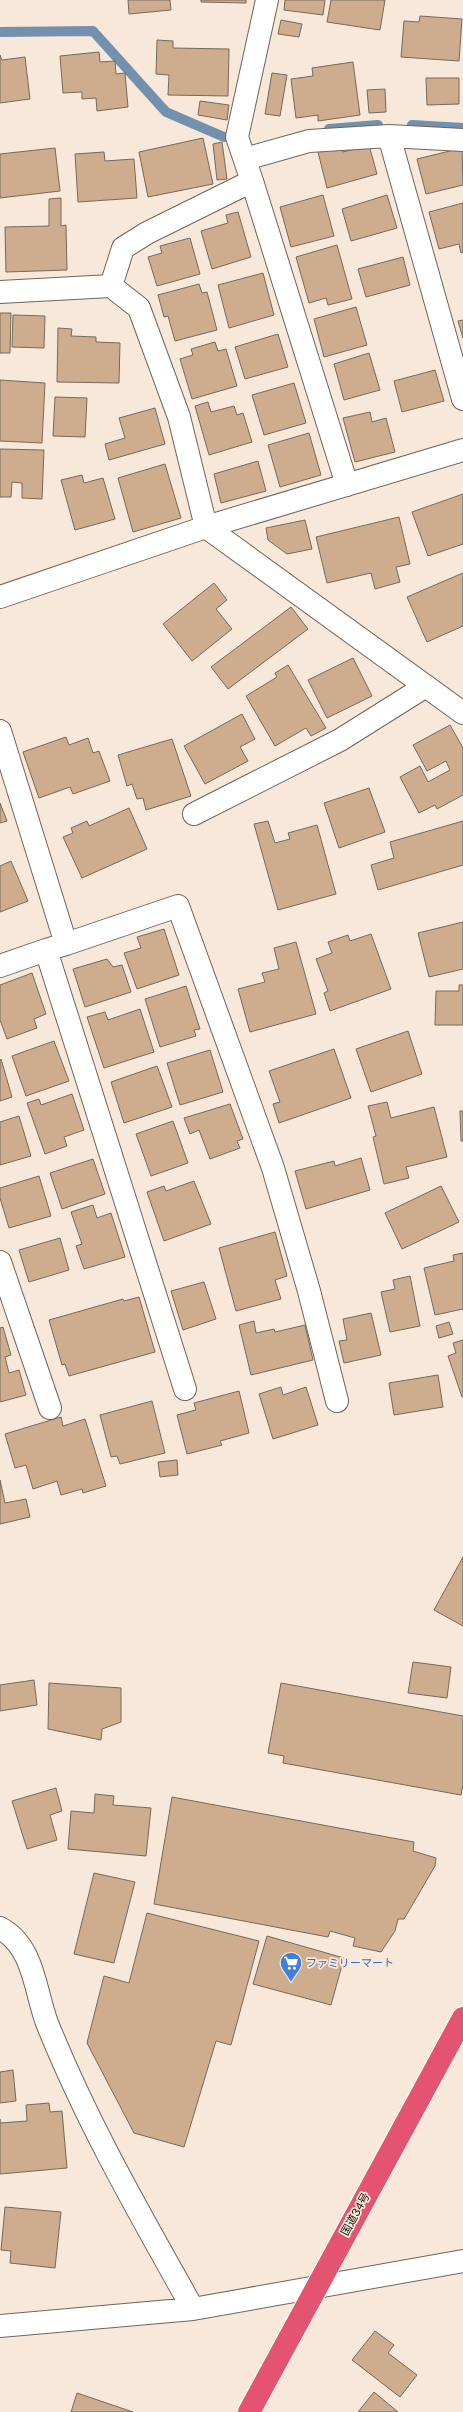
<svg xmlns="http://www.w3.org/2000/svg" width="463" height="2412" viewBox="0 0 463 2412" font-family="'Public Sans','Noto Sans JP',sans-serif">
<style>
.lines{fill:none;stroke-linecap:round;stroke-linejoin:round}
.stream{stroke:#7390af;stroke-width:10}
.building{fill:#cead8e;stroke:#76695c}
.minor-casing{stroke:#726458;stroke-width:24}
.highway-casing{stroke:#fff;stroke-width:24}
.minor{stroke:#fff;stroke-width:22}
.highway{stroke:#e45470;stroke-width:22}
.labels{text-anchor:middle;stroke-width:3.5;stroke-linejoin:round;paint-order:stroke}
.shop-label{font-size:11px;fill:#366cbe;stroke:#f8e8d9;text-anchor:start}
.street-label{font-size:11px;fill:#19140f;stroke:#f8e8d9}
</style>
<rect width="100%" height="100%" fill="#f8e8d9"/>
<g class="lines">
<path class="stream" d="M0,32L93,31L166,112L224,137
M412,125L463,128
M329,129L378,125"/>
</g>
<path class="building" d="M128,0H170L171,10L129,14Z
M201,0H246V3L201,2Z
M285,0H325L323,15L284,10Z
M331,0H385L380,30L327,22Z
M420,16L462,19L459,61L401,57L404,21L419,22Z
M281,20L302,24L299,37L278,34Z
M157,40L173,41V48L229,49L228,96L168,95L169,75L156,74Z
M99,52L100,62L115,61L116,74L125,73L128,107L97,111L96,98L82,99V92L63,93L60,56Z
M0,55L2,60L25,57L30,99L0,103Z
M353,62L360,115L318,121V115L296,118L291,79L313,76L312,68Z
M272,73L287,75L280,116L265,114Z
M426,78H459V104L427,105Z
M385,89L386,112L369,113L367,90Z
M200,101L229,105L227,120L198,115Z
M203,138L213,184L148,197L139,152Z
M222,142L227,179L217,180L213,144Z
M341,145L343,152L369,145L377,174L327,188L318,152Z
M55,148L60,191L0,198V154Z
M462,148L463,185L426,194L417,159Z
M104,152L105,161L134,159L137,198L78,202L75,154Z
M323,195L334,236L291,247L280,207Z
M387,195L397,228L351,241L342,209Z
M61,198V226L66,225L67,270L6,272L5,227L49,226V199Z
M463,203V252L461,253L459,244L439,249L429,212Z
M238,212L251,257L212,269L201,231L228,223L226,215Z
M190,238L200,274L157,286L148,257L162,253L160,246Z
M337,245L352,299L328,305L326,298L309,303L296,257Z
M403,257L410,285L366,297L358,269Z
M263,273L274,315L229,328L218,285Z
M199,284L202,293L207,292L217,330L175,341L168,316L164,317L158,295Z
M356,307L367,345L324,357L314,319Z
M0,313H11L10,353H0Z
M13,315L45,316L44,348L12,347Z
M463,320V338L458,321Z
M58,328L72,329L71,336L96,337V342L120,343L119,383L57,382Z
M278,334L288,367L245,379L235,347Z
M215,342L218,351L226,349L237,386L192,399L180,359L193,355L191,349Z
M369,353L380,390L344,400L334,364Z
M435,370L444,401L402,412L394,381Z
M0,380L45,383L42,443L0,441Z
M294,383L306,423L264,435L252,395Z
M55,397L87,398L85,437L53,436Z
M208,402L211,412L234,406L237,415L243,413L252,442L209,455L195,406Z
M155,408L165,444L109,460L105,444L125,438L119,418Z
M370,412L372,422L386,418L395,452L355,462L343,418Z
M309,433L321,475L280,487L268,445Z
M0,449L44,450L42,499L22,498V483L12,482L11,497H0Z
M258,461L266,491L221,503L214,474Z
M165,464L181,518L133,532L118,478Z
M82,475L84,483L103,478L115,519L75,530L61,480Z
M463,494V544L428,556L412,512Z
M399,517L410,564L396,567L400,582L375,589L371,573L327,583L316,537Z
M305,520L312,549L287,554L268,540L266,528Z
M463,573V626L427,642L407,597Z
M214,583L227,600L216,609L232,629L192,661L163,624Z
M291,607L308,629L228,689L211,667Z
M353,658L372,696L327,718L308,680Z
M288,665L326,728L311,736L306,728L275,746L246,696L277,677L275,673Z
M242,714L255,739L240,747L248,761L205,784L184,746Z
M450,725L463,748V795L437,809L435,805L419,813L400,777L420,766L428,782L450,770L446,761L427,771L413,745Z
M66,737L69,745L88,738L93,753L99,751L110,781L73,794L70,787L39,798L23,752Z
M172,739L191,796L146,810L143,798L137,799L132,784L127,786L118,755Z
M369,788L385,832L339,848L324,803Z
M0,803L7,821L0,823Z
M129,808L147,849L82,878L63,837L73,833L71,828L87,821L89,826Z
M268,821L275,843L290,839L288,833L317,825L336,894L278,910L254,824Z
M463,821V865L378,890L371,865L394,858L390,842Z
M11,861L28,901L0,912V866Z
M463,922V969L429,977L418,933Z
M164,929L179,975L137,989L124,953L141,948L137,937Z
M371,934L391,989L330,1011L324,993L328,991L316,959L332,953L328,942L348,935L350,941Z
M296,942L316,1014L250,1032L238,989L265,982L262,973L279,969L274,948Z
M107,959L113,967L122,965L131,992L85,1007L73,969Z
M32,973L46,1014L34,1019L37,1028L7,1039L0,1020V985Z
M459,985H463V1025H435L436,991H459Z
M186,986L200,1029L194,1030L196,1036L160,1047L145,999Z
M140,1009L154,1052L104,1068L87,1017L105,1012L108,1020Z
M408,1031L422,1074L371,1092L356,1049Z
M54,1041L69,1081L26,1096L12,1056Z
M334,1049L351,1098L279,1123L273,1104L280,1102L269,1071Z
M210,1050L223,1092L180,1105L167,1063Z
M1,1059L12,1097L0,1101V1060Z
M157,1066L172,1107L124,1123L111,1082Z
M72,1094L84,1130L64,1137L67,1146L45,1154L27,1103L39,1099L41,1105Z
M387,1102L391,1118L434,1107L447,1157L406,1167L409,1178L384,1184L373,1137L376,1136L368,1106Z
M230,1104L243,1139L237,1141L240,1148L210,1159L199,1130L190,1134L184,1118Z
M460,1111H463V1141H461Z
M19,1116L31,1156L0,1165V1122Z
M173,1121L188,1163L151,1176L136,1134Z
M361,1158L370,1190L306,1209L295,1171L334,1161L335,1166Z
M93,1159L105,1194L62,1209L50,1173Z
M39,1176L51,1216L9,1228L0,1198V1188Z
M194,1181L211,1224L164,1241L147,1192L164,1186L166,1191Z
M441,1186L459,1222L402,1249L385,1213Z
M93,1205L97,1218L111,1213L125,1257L84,1269L76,1246L82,1244L71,1212Z
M275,1232L287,1276L275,1280L281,1299L236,1311L219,1248Z
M60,1238L69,1270L29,1282L19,1250Z
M463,1253V1309L435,1315L424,1268L454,1261L453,1255Z
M410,1276L420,1326L390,1332L381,1292L395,1289L393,1280Z
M204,1282L216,1319L183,1330L171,1291Z
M139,1297L155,1352L69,1376L65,1364L62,1365L49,1320L123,1299L124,1301Z
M371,1313L381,1355L344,1363L339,1341L347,1340L343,1319Z
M254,1321L256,1333L274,1329L275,1332L305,1325L313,1360L251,1375L239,1325Z
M449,1322L453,1334L439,1338L436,1326Z
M3,1327L11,1355L5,1357L9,1373L19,1370L26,1395L0,1402V1328Z
M463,1340V1397H462L448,1356L456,1353L453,1343Z
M438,1375L443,1407L394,1415L389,1383Z
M281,1387L283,1395L306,1387L318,1425L273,1439L259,1394Z
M239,1391L249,1433L220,1441L222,1445L187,1454L177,1415L196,1410L194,1403Z
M152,1401L165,1453L120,1464L117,1456L111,1457L100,1415Z
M61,1417L63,1426L85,1419L106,1486L83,1493L82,1489L61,1495L57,1481L33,1489L26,1465L15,1468L5,1434Z
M177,1460L178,1475L160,1477L158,1462Z
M0,1480L5,1503L26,1499L30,1517L0,1524Z
M463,1557V1626L434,1610Z
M413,1662L451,1667L447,1698L408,1693Z
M34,1680L37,1705L0,1711V1685Z
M49,1683L121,1688V1722L102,1729L101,1740L48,1729Z
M281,1683L463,1716V1784L461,1795L283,1763L284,1756L268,1753Z
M56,1788L62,1811L50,1815L57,1840L27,1849L12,1801Z
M95,1794L114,1796L113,1805L151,1808L146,1856L68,1849L71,1811L94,1813Z
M172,1797L414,1842L413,1851L436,1858L435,1866L404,1919H398L395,1931L381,1952L353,1946L355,1938L330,1931L328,1937L154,1904Z
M94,1873L135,1882L114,1963L74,1954Z
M147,1913L259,1941L231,2045L216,2041L184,2147L134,2133L87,2043L104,1976L129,1983Z
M267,1936L344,1958L331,2005L253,1984Z
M13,2070L16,2101L0,2103V2072Z
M49,2103L50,2112L62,2111L67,2168L0,2174V2119V2123L27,2121L26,2105Z
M5,2207L61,2212L55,2268L10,2263L11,2251L1,2250Z
M375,2331L394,2345L388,2353L417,2375L400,2397L352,2360Z
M374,2392L398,2412H358Z
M77,2393L133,2412H71Z"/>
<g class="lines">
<g class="minor-casing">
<path id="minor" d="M389,136L463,399
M245,159L309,141L389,136L463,140
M252,181L347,485
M111,286L123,248L147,233L252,181L237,137L267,0
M0,292L111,286L139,308L179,417L206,527L463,713
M0,597L206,527L463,450
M0,731L66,944L46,950L185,1389
M194,814L340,740L426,686
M66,944L178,906L273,1168L309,1291L337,1401
M0,966L46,950
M0,1262L50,1408
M0,1928C34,1946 35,1991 47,2023C87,2123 141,2216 193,2309
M0,2326L193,2309L463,2261"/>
</g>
<g class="highway-casing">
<path id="highway" d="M249,2412L463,2018"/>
</g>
<use href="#minor" class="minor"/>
<use href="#highway" class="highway"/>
</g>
<defs>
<g id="supermarket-pin" transform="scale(1.15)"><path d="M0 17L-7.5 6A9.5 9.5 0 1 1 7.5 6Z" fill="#3f7fe0" stroke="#f8e8d9"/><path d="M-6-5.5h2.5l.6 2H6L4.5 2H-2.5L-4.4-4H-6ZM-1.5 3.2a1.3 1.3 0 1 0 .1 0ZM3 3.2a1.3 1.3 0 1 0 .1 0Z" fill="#fff"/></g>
</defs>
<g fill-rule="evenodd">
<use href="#supermarket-pin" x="291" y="1963"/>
</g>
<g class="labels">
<g class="shop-label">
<text x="306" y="1967">ファミリーマート</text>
</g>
<g class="street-label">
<text transform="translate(355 2214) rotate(-61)" y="4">国道34号</text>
</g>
</g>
</svg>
